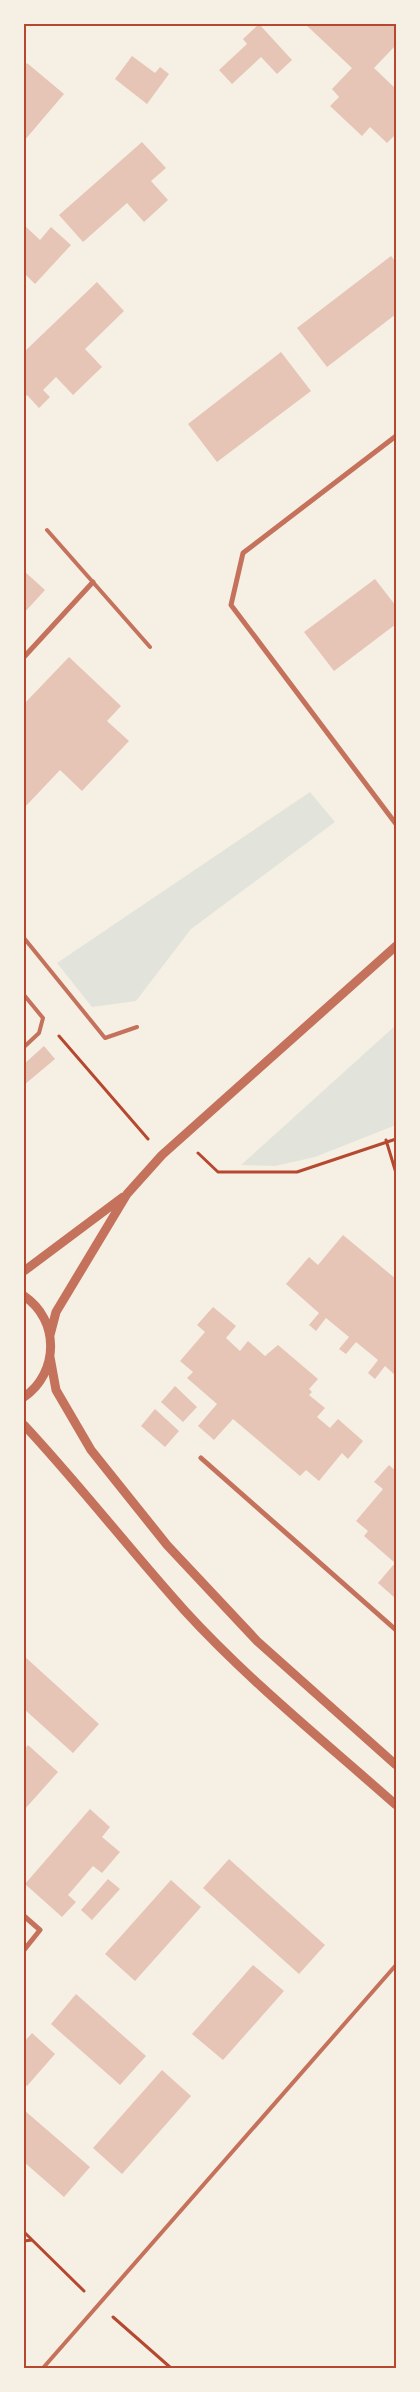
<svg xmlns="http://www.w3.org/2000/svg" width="420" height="2392" viewBox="0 0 420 2392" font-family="'Fira Sans Condensed',sans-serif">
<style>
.green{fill:#e2e4dc}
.building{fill:#e6c5b7}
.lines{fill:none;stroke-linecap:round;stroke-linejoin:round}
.path{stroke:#b5482f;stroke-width:3}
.service{stroke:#c5725c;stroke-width:4}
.minor{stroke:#c5725c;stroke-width:5}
.tertiary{stroke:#c5725c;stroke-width:9}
.neatline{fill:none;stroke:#b5482f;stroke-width:2}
</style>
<rect width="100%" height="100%" fill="#f6efe4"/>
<path class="green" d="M310,792L335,822L191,929L136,1001L92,1007L57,963Z
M396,1025V1125L315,1157L275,1166L241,1165Z"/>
<path class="building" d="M259,24L292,60L277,74L261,57L232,84L219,70L247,44L243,39Z
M305,24H396V45L374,68L396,89V134L387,143L370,127L362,136L330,106L339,97L332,89L352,68Z
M132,56L155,73L160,67L169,74L147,104L115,79Z
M27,63L64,94L24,141V67Z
M142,142L166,168L151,181L168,200L144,222L127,203L83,242L59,215Z
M24,225L40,240L51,227L71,245L35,284L24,273Z
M391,256L396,262V314L327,367L297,328Z
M97,282L124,311L85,349L102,367L73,395L56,377L43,390L50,397L39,408L27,395L24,399V352Z
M281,352L311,391L217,462L188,424Z
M24,571L45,590L24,613Z
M375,579L396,606V624L334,671L304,632Z
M69,657L121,706L107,721L129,741L82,791L60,770L24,808V704Z
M44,1046L55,1059L24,1085V1064Z
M343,1235L396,1279V1376L385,1366L375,1379L368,1373L378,1360L356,1342L346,1354L339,1349L349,1337L326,1318L316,1331L309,1325L319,1313L286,1284L309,1257L318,1265Z
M213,1307L236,1326L226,1338L240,1351L248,1341L265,1356L278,1345L318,1379L309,1389L312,1392L309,1395L325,1408L317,1417L330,1428L338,1419L363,1441L348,1459L342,1453L319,1481L306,1470L300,1476L233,1419L214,1440L198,1426L217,1404L187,1378L193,1372L180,1361L205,1332L197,1325Z
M175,1386L197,1407L183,1422L161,1402Z
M155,1409L179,1431L165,1447L141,1426Z
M389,1465L396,1471L395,1598L378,1583L395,1563L364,1536L368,1531L356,1521L383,1489L374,1482Z
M24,1656L99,1724L73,1753L24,1709Z
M28,1745L58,1772L24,1810V1750Z
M90,1809L110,1827L102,1837L120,1852L102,1873L93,1866L68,1895L76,1902L62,1917L25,1884Z
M229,1859L325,1945L299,1974L203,1888Z
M108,1879L120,1889L92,1920L81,1910Z
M171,1880L201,1907L135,1981L105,1954Z
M253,1965L284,1991L223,2060L192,2034Z
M76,1994L146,2056L120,2085L51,2024Z
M32,2033L55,2054L27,2086L24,2083V2042Z
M162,2070L191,2096L122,2174L93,2148Z
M24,2110L90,2167L64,2197L24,2162Z"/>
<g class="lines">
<path class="path" d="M59,1036L148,1139
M386,1140L396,1173
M198,1153L218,1172H297L396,1139
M24,2232L84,2291
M24,2241L32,2240
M113,2317L171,2368"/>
<path class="service" d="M47,530L150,647
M24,938L105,1038L137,1027
M24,995L43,1018L39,1033L24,1047
M43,2368L396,1965"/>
<path class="minor" d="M396,436L243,553L231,605L396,824
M24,657L93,582
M201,1458L396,1630
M24,1916L40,1930L24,1950"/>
<path class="tertiary" d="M24,1271L123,1197
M24,1296C60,1320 59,1373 24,1397
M50,1335L56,1312L127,1194L162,1155L396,946
M50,1357L56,1390L91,1450L167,1545L257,1641L396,1765
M24,1425C80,1485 130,1550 185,1611C249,1681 325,1742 396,1805"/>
</g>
<rect width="420" height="2392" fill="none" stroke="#f6efe4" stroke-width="50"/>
<rect x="25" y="25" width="370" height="2342" class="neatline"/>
</svg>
